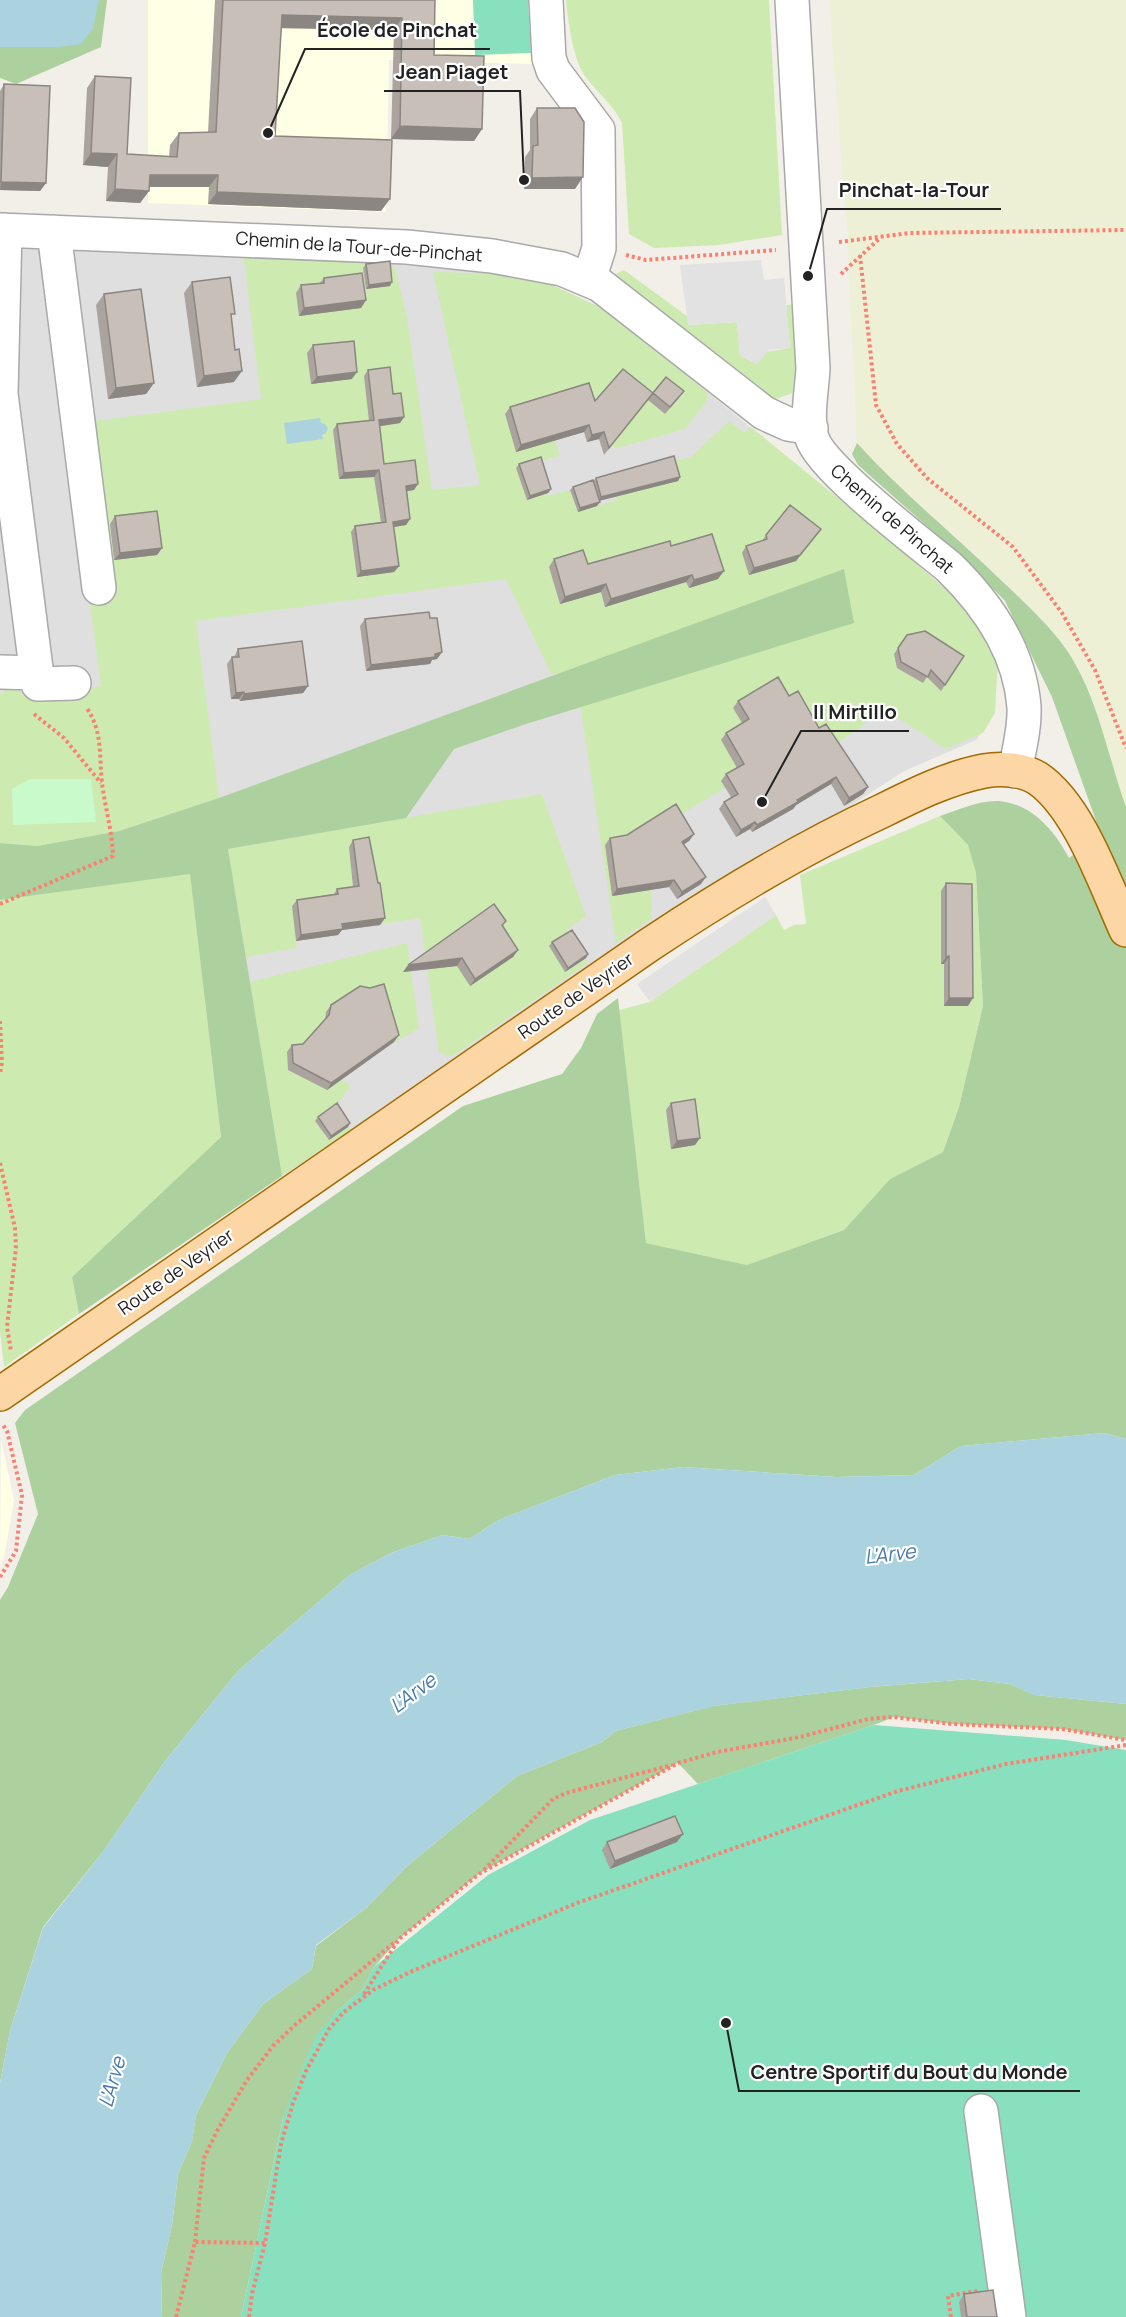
<svg xmlns="http://www.w3.org/2000/svg" width="1126" height="2317" viewBox="0 0 1126 2317" font-family="Manrope,sans-serif">
<style>
.residential{fill:#e0dfdf}
.education{fill:#ffffe5}
.farmland{fill:#eef0d5}
.grass{fill:#cdebb0}
.forest{fill:#add19e}
.park{fill:#c8facc}
.pitch{fill:#88e0be}
.parking{fill:#e2e2e2}
.water{fill:#aad3df}
.lines{fill:none;stroke-linecap:round;stroke-linejoin:round}
.minor-casing{stroke:#a9a9a9;stroke-width:36}
.major-casing{stroke:#a06b00;stroke-width:36}
.path{stroke:#fa8072;stroke-width:4;stroke-dasharray:3 3;stroke-linecap:butt}
.minor{stroke:#fff;stroke-width:33}
.major{stroke:#fcd6a4;stroke-width:33}
.wall{fill:#aba49e}
.shaded-wall{fill:#8b8681}
.building{fill:#c7bfb8;stroke:#8b8681;stroke-width:1.5}
.labels{text-anchor:middle;stroke-width:4.5;stroke-linejoin:round;paint-order:stroke}
.street-label{font-size:18px;fill:#222;stroke:#fff}
.water-label{font-size:20px;font-style:italic;fill:#4a7aab;stroke:#fff}
.leader{fill:none;stroke:#222;stroke-width:2}
.callout-dot{fill:#222;stroke:#fff;stroke-width:2}
.callout-label{font-size:20px;text-anchor:middle;font-weight:bold;fill:#222;stroke:#fff;stroke-width:4.5;stroke-linejoin:round;paint-order:stroke}
</style>
<rect width="100%" height="100%" fill="#f2efe9"/>
<path class="residential" d="M0,243L442,261L552,285L606,310L893,543L952,595L995,713L976,740L904,771L282,1176L219,799L119,831L0,843Z"/>
<path class="education" d="M148,0H532L534,64L389,60L386,212L148,203Z
M1,1440L14,1500L4,1558L0,1564Z"/>
<path class="farmland" d="M829,0H1126V807L1066,649L1041,618L973,552L883,472L857,443L847,232Z"/>
<path class="grass" d="M566,0H769L782,235L719,245L654,248L629,234L622,123C613,104 597,93 585,76C573,60 568,20 566,0Z
M243,252L384,261L395,268L407,318L432,490L480,485L433,272L507,274L552,285L606,310L707,392V401L685,429L618,448L610,446L601,415L544,403L560,456L539,461L548,496L570,490L578,512L617,500L616,496L636,490L630,468L651,466L691,457L729,421L745,433L751,427L893,543L952,595L978,625L998,659L995,713L983,733L946,749L885,710L832,747L733,708L744,727L739,771L722,781L725,788L675,818L650,864L652,918L616,943L575,670L551,674L506,579L196,621L219,798L119,831L37,846L0,843V693L4,694V686L18,688L24,696L101,686L46,275L87,422L261,399Z
M624,270L687,316L688,325L737,322L740,356L790,348L786,305L798,304L800,381L792,393L774,400L622,285L616,274Z
M542,794L586,916L567,930L588,963L451,1057L439,1052L420,918L338,931V935L296,941L297,948L246,957L228,849Z
M940,816L968,845L976,873L983,1006L959,1107L943,1152L890,1179L844,1230L747,1265L646,1243L619,1010L650,1002L776,915L784,930L794,925L806,924L800,875Z
M190,873L221,1137L72,1277L79,1314L4,1367L0,1332V900Z
M407,943L419,1028L384,1049L329,1069L351,1086L335,1107L350,1130L282,1176L250,982Z"/>
<path class="forest" d="M0,0H107L101,47L16,84L0,78Z
M857,443C902,493 955,535 1003,582C1025,603 1048,624 1066,649C1098,696 1107,754 1126,807V1439L1104,1433L961,1446L914,1475L836,1477L683,1467L615,1475L501,1519L469,1539L443,1535L391,1553L351,1574L238,1671L165,1761L105,1849L43,1927L10,2031L0,2083V1600L8,1587L38,1514L15,1423L25,1410L463,1106L562,1074L581,1048L597,1014L618,998L646,1243L747,1265L844,1230L890,1179L943,1152L959,1107L983,1006L976,873L968,845L940,816C958,810 979,800 999,801C1032,804 1055,831 1069,858L1101,835L1052,697L1005,601L965,560L858,465L852,454Z
M844,569L854,623L526,724L454,749L406,818L228,849L282,1176L79,1314L72,1277L221,1137L190,874L0,900V843L37,846L119,831L219,798Z
M969,1679L1010,1684L1035,1695L1126,1704V1740L1062,1729L952,1724L894,1717L874,1725L698,1784L678,1763L505,1859L479,1874L399,1939L374,1967L363,1989L336,2012L283,2118L241,2317H162L161,2273L172,2225L178,2174L192,2141L196,2115L227,2053L263,2004L312,1969L316,1946L366,1908L407,1866L517,1776L602,1742L615,1731L713,1706L870,1687Z"/>
<path class="park" d="M30,779H91L96,822L13,825L12,789Z"/>
<path class="pitch" d="M473,0H528L531,53L475,55Z
M874,1725L1066,1740L1126,1750V2317H241L283,2118L302,2068L317,2035L336,2012L363,1989L374,1967L488,1875L590,1820Z"/>
<path class="parking" d="M761,260L764,280L784,278L790,348L769,350L757,364L740,356L737,322L688,325L680,265Z
M765,897L776,915L650,1002L637,984Z"/>
<path class="water" d="M0,0H99L93,28L81,44L58,47H0Z
M320,418L321,423L325,424L328,428L326,433L322,435L323,439L287,444L284,423Z
M1104,1433L1126,1439V1704L1034,1695L1010,1684L969,1679L870,1687L714,1706L615,1731L602,1742L517,1776L407,1866L366,1908L316,1945L312,1969L263,2004L227,2053L196,2115L192,2141L178,2174L172,2225L161,2273L162,2317H0V2083L10,2031L43,1928L105,1849L165,1761L238,1671L351,1574L391,1553L443,1535L469,1539L501,1519L615,1475L683,1467L836,1477L914,1475L961,1446Z"/>
<g class="lines">
<g class="minor-casing">
<path id="minor" d="M546,0L549,58L553,70L598,130L599,248L593,267L587,278
M792,0L813,368C812,390 806,416 812,438C821,468 920,543 949,567C987,604 1020,652 1024,707C1025,728 1019,750 1015,771
M0,230L407,247L492,256L562,269L600,285L764,413L788,424L811,428
M5,230L1,394L38,684L74,683
M54,232L99,588
M0,672L37,673
M981,2111L1009,2317"/>
</g>
<g class="major-casing">
<path id="major" d="M0,1394L649,945C724,895 800,849 882,811C914,795 948,778 984,771C1000,768 1023,769 1037,778C1079,806 1105,884 1126,930"/>
</g>
<path class="path" d="M839,242L910,233L1126,230
M626,255L646,260L776,250
M860,255L876,405L897,444L928,479L1013,547L1062,613L1095,670L1126,748
M841,274L880,238
M34,714L64,738L101,783
M0,904L113,856C112,830 105,807 102,783C99,755 103,731 86,707
M0,1021L2,1062L0,1074
M0,1163L15,1228L16,1248L7,1327L11,1351
M0,1577L16,1551L22,1495L7,1431L3,1425
M484,1870L553,1799L566,1793L672,1765
M364,1994L399,1939L479,1874L678,1763L717,1752L800,1737L868,1719L893,1717L952,1724L1062,1729L1126,1740
M195,2242L204,2158L217,2131L247,2080L273,2046L295,2025L395,1942
M176,2317L195,2242L265,2243
M249,2317L252,2294L265,2243L281,2144L293,2103L306,2071L329,2029L344,2012L373,1990L410,1972L577,1903L898,1791L1006,1764L1126,1745
M951,2317L948,2296L978,2291"/>
<use href="#minor" class="minor"/>
<use href="#major" class="major"/>
</g>
<path class="wall" d="M215,0H435L434,55L482,129L474,141L391,139L394,30L281,28L275,136L381,211L208,204L209,187H149V191L140,203L106,201L108,167L83,165L87,88L95,76L127,154L169,157L170,145L179,133L208,132Z
M4,84L46,183L40,191L0,190V91Z
M537,108L575,189H524L525,157L530,150V119Z
M366,264L390,286L366,289L363,268Z
M324,278L366,300L361,308L299,316L296,293L301,285L320,283Z
M192,282L231,318L234,382L197,387L184,293Z
M104,294L154,383L146,394L108,399L96,305Z
M313,345L352,379L311,384L307,353Z
M368,370L393,394L404,417L400,423L379,426L384,464L414,490L406,491L410,519L406,525L393,527L399,566L394,572L357,577L351,532L355,526L381,522L374,477L339,479L333,430L337,424L369,421L364,376Z
M653,393L679,398L665,414L648,400L604,455L599,439L587,442L584,432L516,452L505,414L510,407L595,401Z
M519,464L551,489L548,493L527,500L516,468Z
M680,477L678,481L599,501L597,506L578,512L570,490L573,487L593,481L596,478Z
M115,516L162,548L157,555L114,560L110,524Z
M766,535L816,536L796,561L749,575L742,553L746,546L762,541Z
M671,546L718,579L689,588L686,582L605,607L601,592L560,604L549,567L554,559L588,564Z
M430,618L442,652L437,659L432,660L430,664L366,671L360,626L365,619Z
M907,635L964,656L941,691L927,677L923,683L897,668L894,654Z
M238,649L308,686L303,693L240,701L239,699H231L227,664L232,657H234Z
M789,696L819,728L868,787L863,794L844,806L831,784L796,805L793,809L752,832L750,829L736,837L719,809L724,802L731,797L721,781L726,774L737,768L721,740L726,733L742,723L733,708L738,701Z
M694,834L689,841L684,844L701,884L677,899L669,887L612,896L605,845L610,838Z
M353,840L385,918L380,925L342,930L338,935L296,941L292,906L297,900L334,894L337,889L353,887L349,847Z
M946,883L968,1006H944V964H941V891Z
M506,921L503,926L518,950L513,957L470,986L457,966L403,972Z
M552,942L588,954L586,958L565,972L549,946Z
M331,1005L394,1042L327,1090L288,1070L287,1052L292,1045L303,1044L325,1020L326,1012Z
M671,1103L700,1138L695,1145L671,1149L666,1110Z
M318,1117L348,1127L329,1140L315,1121Z
M607,1842H677L610,1869L602,1850Z
M964,2294L997,2317H961L959,2302Z"/>
<path class="shaded-wall" d="M282,15L402,18L394,30L273,28Z
M400,126L482,129L474,141L391,139Z
M91,153L117,154L108,167L83,165Z
M150,175H218L209,187H141Z
M583,177L575,189H524L532,178Z
M1,182L46,183L40,191L0,190Z
M115,189L149,191L140,203L106,201Z
M217,192L390,199L381,211L208,204Z
M392,282L390,286L366,289L369,285Z
M366,300L361,308L299,316L304,308Z
M242,371L234,382L197,387L204,376Z
M357,372L352,379L311,384L317,377Z
M154,383L146,394L108,399L116,388Z
M404,417L400,423L375,427L379,420Z
M589,425L584,432L516,452L521,445Z
M604,432L599,439L587,442L592,435Z
M379,470L374,477L339,479L344,473Z
M680,477L678,481L598,501L601,497Z
M418,484L414,490L401,492L406,486Z
M551,489L548,493L527,500L530,496Z
M600,502L597,506L578,512L580,508Z
M410,519L406,525L388,528L393,522Z
M821,529L796,561L749,575L754,568Z
M162,548L157,555L114,560L120,553Z
M399,566L394,572L357,577L361,571Z
M724,571L718,579L689,588L694,580Z
M692,575L686,582L605,607L611,599Z
M606,584L601,592L560,604L565,597Z
M442,652L437,659L432,660L430,664L366,671L371,665Z
M308,686L303,693L240,701L244,694Z
M244,692L239,699H231L236,693Z
M836,777L831,784L796,805L793,809L752,832L757,825Z
M868,787L863,794L844,806L849,798Z
M755,822L750,829L736,837L741,830Z
M694,834L689,841L677,849L682,842Z
M706,877L701,884L677,899L682,892Z
M674,880L669,887L612,896L617,889Z
M385,918L380,925L342,930L338,935L296,941L301,935L342,924Z
M518,950L513,957L470,986L475,979Z
M588,954L586,958L565,972L568,968Z
M949,956L944,964H941L946,957Z
M462,958L457,966L403,972L408,965Z
M949,998H973L968,1006H944Z
M399,1035L394,1042L327,1090L331,1083Z
M350,1123L348,1127L329,1140L331,1136Z
M700,1138L695,1145L671,1149L677,1141Z
M683,1834L677,1842L610,1869L615,1861Z"/>
<path class="building" d="M223,0H435L434,55L484,56L482,129L400,126L402,18L282,15L275,136L392,140L390,199L217,192L218,175H150L149,191L115,189L117,154L91,153L95,76L131,78L127,154L177,157L179,133L216,132Z
M4,84L50,86L46,183L1,182Z
M537,108H575L584,122L583,177L532,178L533,146L538,145Z
M390,261L392,282L369,285L366,264Z
M362,273L366,300L304,308L301,285L324,283V278Z
M230,277L235,314H231L235,350L239,349L242,371L204,376L192,282Z
M141,289L154,383L116,388L104,294Z
M354,341L357,372L317,377L313,345Z
M390,367L393,394L401,393L404,417L379,420L384,464L415,460L418,484L406,486L410,519L393,522L399,566L361,571L355,526L386,522L379,470L344,473L337,424L374,420L368,370Z
M623,369L653,393L609,448L604,432L592,435L589,425L521,445L510,407L589,383L595,401Z
M666,377L684,391L670,407L653,393Z
M674,456L680,477L601,497L596,478Z
M541,457L551,489L530,496L519,464Z
M593,480L600,502L580,508L573,487Z
M790,505L821,529L800,555L754,568L746,546L767,539L766,535Z
M157,511L162,548L120,553L115,516Z
M712,534L724,571L694,580L692,575L611,599L606,584L565,597L554,559L583,550L588,564L670,541L671,546Z
M429,612L430,618H437L442,652L435,654V657L371,665L365,619Z
M925,631L964,656L945,685L931,670L928,677L901,662L898,648L907,635Z
M302,641L308,686L244,694V692L236,693L232,657H239L238,649Z
M778,677L789,696L798,691L819,728L826,724L868,787L849,798L836,777L797,800L798,802L757,825L755,822L741,830L724,802L738,794L726,774L744,764L726,733L749,719L738,701Z
M676,804L694,834L682,842L706,877L682,892L674,880L617,889L610,838L627,835Z
M369,837L378,883H380L385,918L342,924L343,929L301,935L297,900L338,894L337,889L359,886L353,840Z
M946,883L972,884L973,998H949V956L946,957Z
M494,904L506,921L502,925L518,950L475,979L462,958L408,965Z
M572,930L588,954L568,968L552,942Z
M384,984L399,1035L331,1083L293,1063L292,1045L303,1044L329,1015L331,1005L360,986L370,988Z
M695,1099L700,1138L677,1141L671,1103Z
M337,1103L350,1123L331,1136L318,1117Z
M675,1816L683,1834L615,1861L607,1842Z
M993,2290L997,2317H967L964,2294Z"/>
<g class="labels">
<g class="street-label">
<text transform="translate(359 247) rotate(4)" y="6">Chemin de la Tour-de-Pinchat</text>
<text transform="translate(892 519) rotate(41)" y="6">Chemin de Pinchat</text>
<text transform="translate(576 996) rotate(-35)" y="6">Route de Veyrier</text>
<text transform="translate(176 1272) rotate(-35)" y="6">Route de Veyrier</text>
</g>
<g class="water-label">
<text transform="translate(890 1554) rotate(-7)" y="7">L'Arve</text>
<text transform="translate(413 1693) rotate(-37)" y="7">L'Arve</text>
<text transform="translate(112 2082) rotate(-74)" y="7">L'Arve</text>
</g>
</g>
<path class="leader" d="M268 133L305 49H490M524 180L520 91H384M808 276L827 209H1001M762 802L801 731H909M726 2023L739 2091H1080"/>
<g class="callout-dot">
<circle cx="268" cy="133" r="6"/>
<circle cx="524" cy="180" r="6"/>
<circle cx="808" cy="276" r="6"/>
<circle cx="762" cy="802" r="6"/>
<circle cx="726" cy="2023" r="6"/>
</g>
<g class="callout-label">
<text x="397" y="37">École de Pinchat</text>
<text x="452" y="79">Jean Piaget</text>
<text x="914" y="197">Pinchat-la-Tour</text>
<text x="855" y="719">Il Mirtillo</text>
<text x="909" y="2079">Centre Sportif du Bout du Monde</text>
</g>
</svg>
